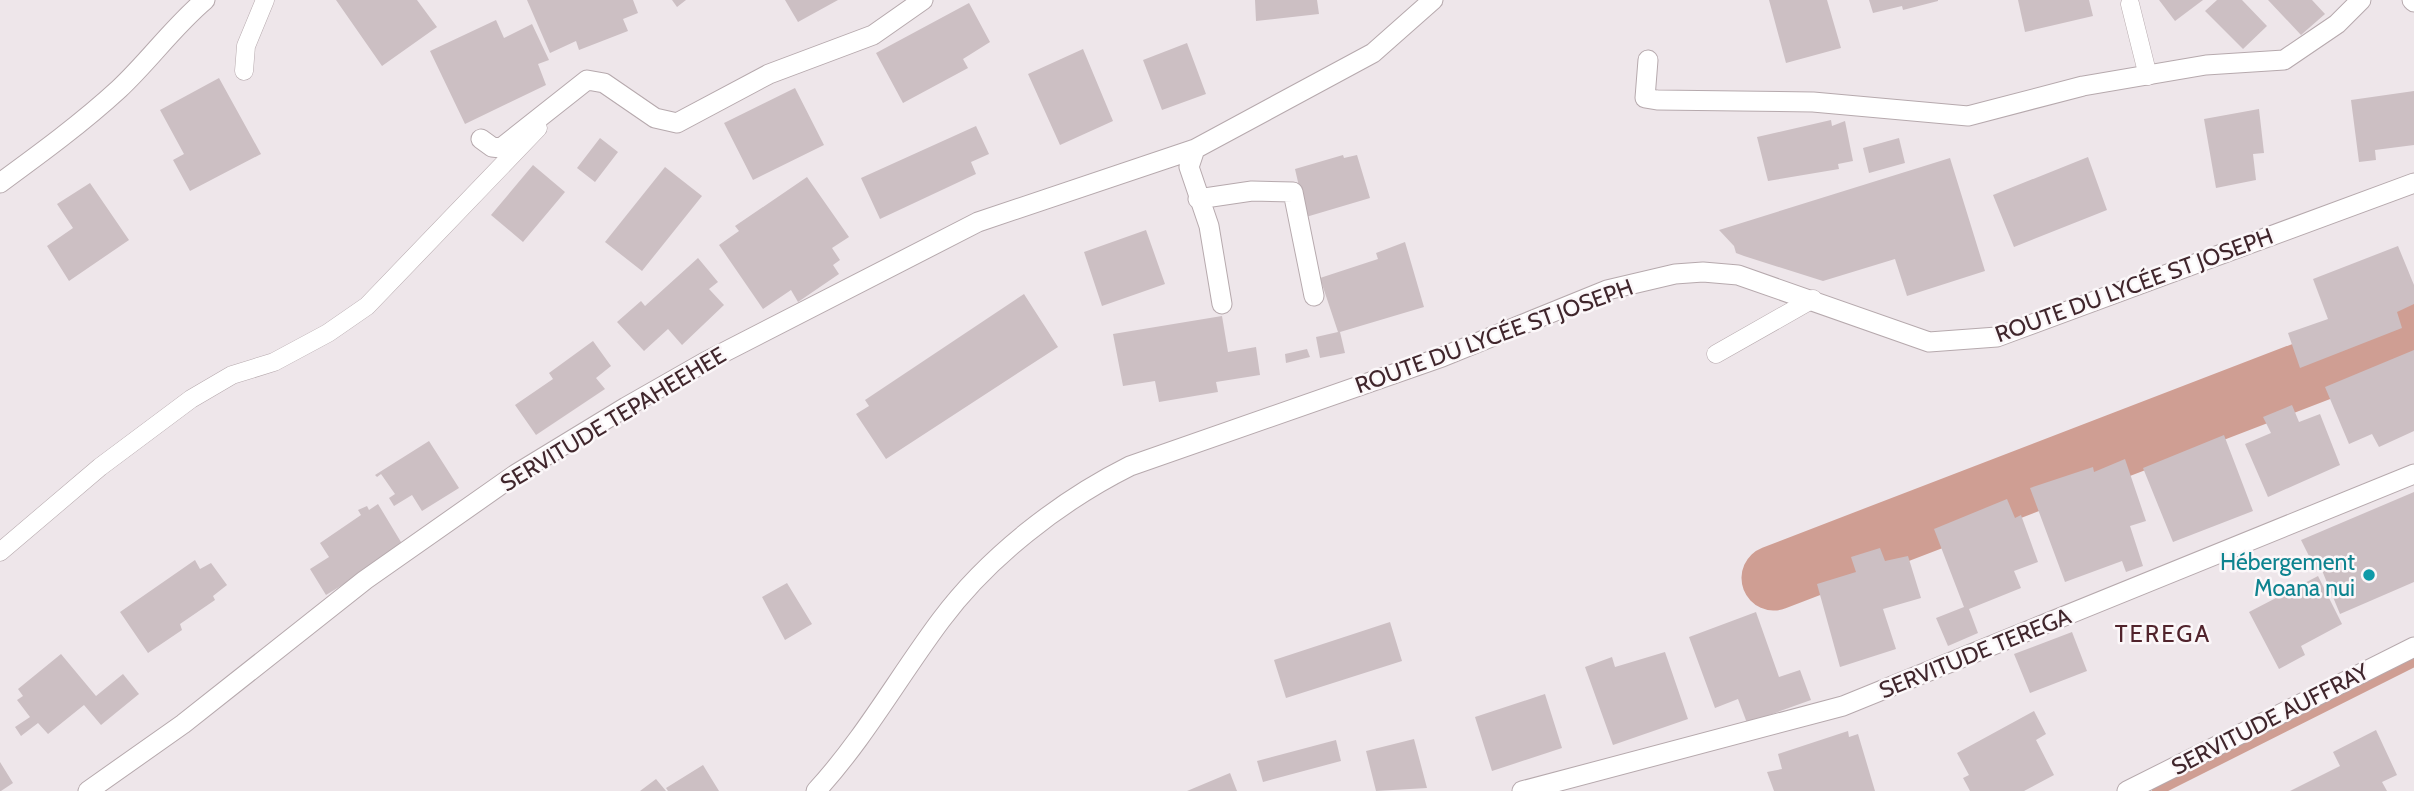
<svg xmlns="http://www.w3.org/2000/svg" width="2414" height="791" viewBox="0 0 2414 791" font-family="Cabin,sans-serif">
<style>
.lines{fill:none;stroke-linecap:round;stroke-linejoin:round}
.stream{stroke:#cf9e93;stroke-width:10}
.river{stroke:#cf9e93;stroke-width:65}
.building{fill:#ccbfc3}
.service-casing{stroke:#b6a9ad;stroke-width:19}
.minor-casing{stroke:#b6a9ad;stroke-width:21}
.tertiary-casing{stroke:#b6a9ad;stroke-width:21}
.service{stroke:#fff;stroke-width:18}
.minor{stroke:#fff;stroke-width:19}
.tertiary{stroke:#fff;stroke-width:19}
.culture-dot{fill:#0f9aa8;stroke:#fbf7f9;stroke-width:2.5}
.labels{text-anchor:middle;stroke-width:5;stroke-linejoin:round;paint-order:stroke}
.street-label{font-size:23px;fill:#40262c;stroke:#fbf7f9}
.culture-label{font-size:23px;fill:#0d838f;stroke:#fbf7f9;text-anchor:end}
.neighbourhood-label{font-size:24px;letter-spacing:2px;fill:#51232c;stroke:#fbf7f9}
</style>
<rect width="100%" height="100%" fill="#eee6ea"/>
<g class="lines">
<path class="stream" d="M2157,791L2414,662"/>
<path class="river" d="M1774,578L2414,332"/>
</g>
<path class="building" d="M336,0H417L437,27L382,66Z
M527,0H633L638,13L623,19L628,31L579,50L576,41L550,53Z
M672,0H686L677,7Z
M785,0H838L798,22Z
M1255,0H1317L1319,14L1256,21Z
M1769,0H1827L1841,48L1786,63Z
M1869,0H1938V1L1903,10L1902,6L1873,13Z
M2018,0H2089L2093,16L2025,32Z
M2159,0H2203L2175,21Z
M2217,0H2242L2267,26L2243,49L2205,11Z
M2268,0H2312L2325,14L2301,35Z
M969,3L990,42L963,59L968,68L903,103L876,53Z
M496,20L504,38L532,24L549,60L538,64L546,85L465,124L430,51Z
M1187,43L1206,94L1162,110L1143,60Z
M1083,49L1113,121L1060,145L1028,74Z
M219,78L261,154L190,191L173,160L184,154L160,110Z
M795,88L824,145L753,180L724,123Z
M2414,91V145L2375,150L2376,160L2359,162L2351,100Z
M2259,109L2264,153L2253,154L2256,180L2216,188L2204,119Z
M1831,120L1832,126L1845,121L1853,161L1838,164L1839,169L1768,181L1757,137Z
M976,126L989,154L971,162L976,174L880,219L861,178Z
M600,138L618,152L595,182L577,168Z
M1899,138L1905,163L1869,173L1863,148Z
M1343,155L1344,158L1357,155L1370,198L1306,217L1295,169Z
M2088,157L2107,210L2014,247L1993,195Z
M1950,158L1985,271L1907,296L1895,259L1823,281L1744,256L1736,253L1734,246L1719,230Z
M533,165L565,192L523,242L491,215Z
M665,167L702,196L642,271L605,242Z
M807,177L849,237L832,248L840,260L833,265L839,274L798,302L791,290L763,309L719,245L739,231L735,226Z
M90,183L129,240L69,281L47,246L73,228L57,204Z
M1146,230L1165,284L1102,306L1084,252Z
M1405,242L1424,307L1340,332L1345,353L1320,358L1316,337L1338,332L1320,278L1378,259L1376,253Z
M2398,246L2414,285V304L2397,312L2402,328L2300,368L2288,333L2328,319L2313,279Z
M698,258L718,282L709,289L724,305L682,345L668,329L644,351L617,322L641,301L645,306Z
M1024,294L1058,347L886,459L856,414L869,406L865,400Z
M1222,316L1228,352L1256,347L1260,375L1216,382L1218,392L1159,402L1155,381L1123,386L1113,334Z
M593,341L611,366L596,378L605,389L536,435L515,405L553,379L549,373Z
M1307,349L1310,357L1286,363L1285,354Z
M2414,350V431L2379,447L2372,434L2349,444L2325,387Z
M2292,405L2299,422L2320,414L2340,465L2268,497L2245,444L2271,433L2263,417Z
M2224,435L2253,511L2173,542L2143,468Z
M429,441L459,488L422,511L412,495L394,506L389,498L395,494L381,474L377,477L375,475Z
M2125,459L2146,521L2130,526L2143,566L2126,572L2122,561L2065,582L2030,488L2093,467L2094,472Z
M2414,492V582L2340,614L2321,568L2316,570L2301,540Z
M2007,499L2015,518L2021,515L2038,562L2014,571L2021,588L1969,609L1978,633L1948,646L1936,618L1964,607L1934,529Z
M378,504L404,547L326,595L310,569L329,557L320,543L361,515L358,510L367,506L369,510Z
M1880,548L1885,561L1908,556L1921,598L1883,609L1896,649L1840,667L1817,584L1856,572L1851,557Z
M195,560L200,569L211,563L227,585L213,596L215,600L180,624L182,630L148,653L120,612Z
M2318,576L2342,624L2301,646L2305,655L2279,669L2249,612Z
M787,583L812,624L785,640L762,597Z
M1756,612L1779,677L1800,670L1811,700L1747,723L1738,699L1715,708L1689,637Z
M1390,622L1402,661L1286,698L1274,660Z
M2072,632L2087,671L2030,693L2014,654Z
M1665,652L1688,719L1613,745L1585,667L1612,657L1615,667Z
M61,654L96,696L123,674L139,694L101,725L84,705L48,734L38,723L21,736L15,727L30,717L17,700L23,696L18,689Z
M1545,694L1562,748L1492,771L1475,717Z
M2034,711L2046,734L2036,740L2054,775L2024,791H1970L1963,778L1969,775L1957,753Z
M2376,730L2397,775L2382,782L2387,791H2290L2340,766L2333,752Z
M1848,731L1849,737L1858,734L1875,791H1774L1767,772L1782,769L1778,754Z
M1414,739L1427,788L1376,791L1366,751Z
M1336,740L1341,761L1263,782L1257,761Z
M0,762L13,783L1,791H0Z
M703,765L719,791H668L666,788Z
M1230,773L1237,791H1187Z
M656,779L666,791H640Z"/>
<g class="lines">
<g class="service-casing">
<path id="service" d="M2130,4L2148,76
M244,71L246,46L265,0
M1716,354L1813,299
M0,552L100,467L191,399L232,375L274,362L328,333L367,306L538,128"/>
</g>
<g class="minor-casing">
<path id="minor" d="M2412,0L2414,2
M1648,60L1645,98L1657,100L1813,102L1968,116L2083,86L2206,65L2284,60L2337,24L2361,0
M481,139L492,147L501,148L587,80L604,83L655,118L677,123L769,74L873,35L923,0
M0,183C41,153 82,123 119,89C149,61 173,27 205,0
M1198,199L1252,191L1293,192L1314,296
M1222,304L1209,226L1189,167L1195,149L1373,53L1433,0
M88,791L183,724L365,580L516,474L626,407L705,362L978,222L1195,149
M816,791C864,739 899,676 941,620C988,557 1060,501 1130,466L1442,357L1607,290L1675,274L1703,272L1738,275L1929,342L1997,337L2414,183
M1522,791L1843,706L2414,474"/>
</g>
<g class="tertiary-casing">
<path id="tertiary" d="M2127,791L2414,647"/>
</g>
<use href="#service" class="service"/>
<use href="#minor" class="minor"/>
<use href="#tertiary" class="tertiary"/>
</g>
<circle class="culture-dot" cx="2369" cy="575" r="7"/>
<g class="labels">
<g class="street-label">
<text transform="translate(2134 285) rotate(-20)" y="8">ROUTE DU LYCÉE ST JOSEPH</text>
<text transform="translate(1494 336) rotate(-20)" y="8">ROUTE DU LYCÉE ST JOSEPH</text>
<text transform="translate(613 419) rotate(-31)" y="8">SERVITUDE TEPAHEEHEE</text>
<text transform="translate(1975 653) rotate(-22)" y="8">SERVITUDE TEREGA</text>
<text transform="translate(2270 719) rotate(-27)" y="8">SERVITUDE AUFFRAY</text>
</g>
<g class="culture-label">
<text x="2355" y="570">Hébergement<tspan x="2355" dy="26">Moana nui</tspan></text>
</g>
<g class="neighbourhood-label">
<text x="2163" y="642">TEREGA</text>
</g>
</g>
</svg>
